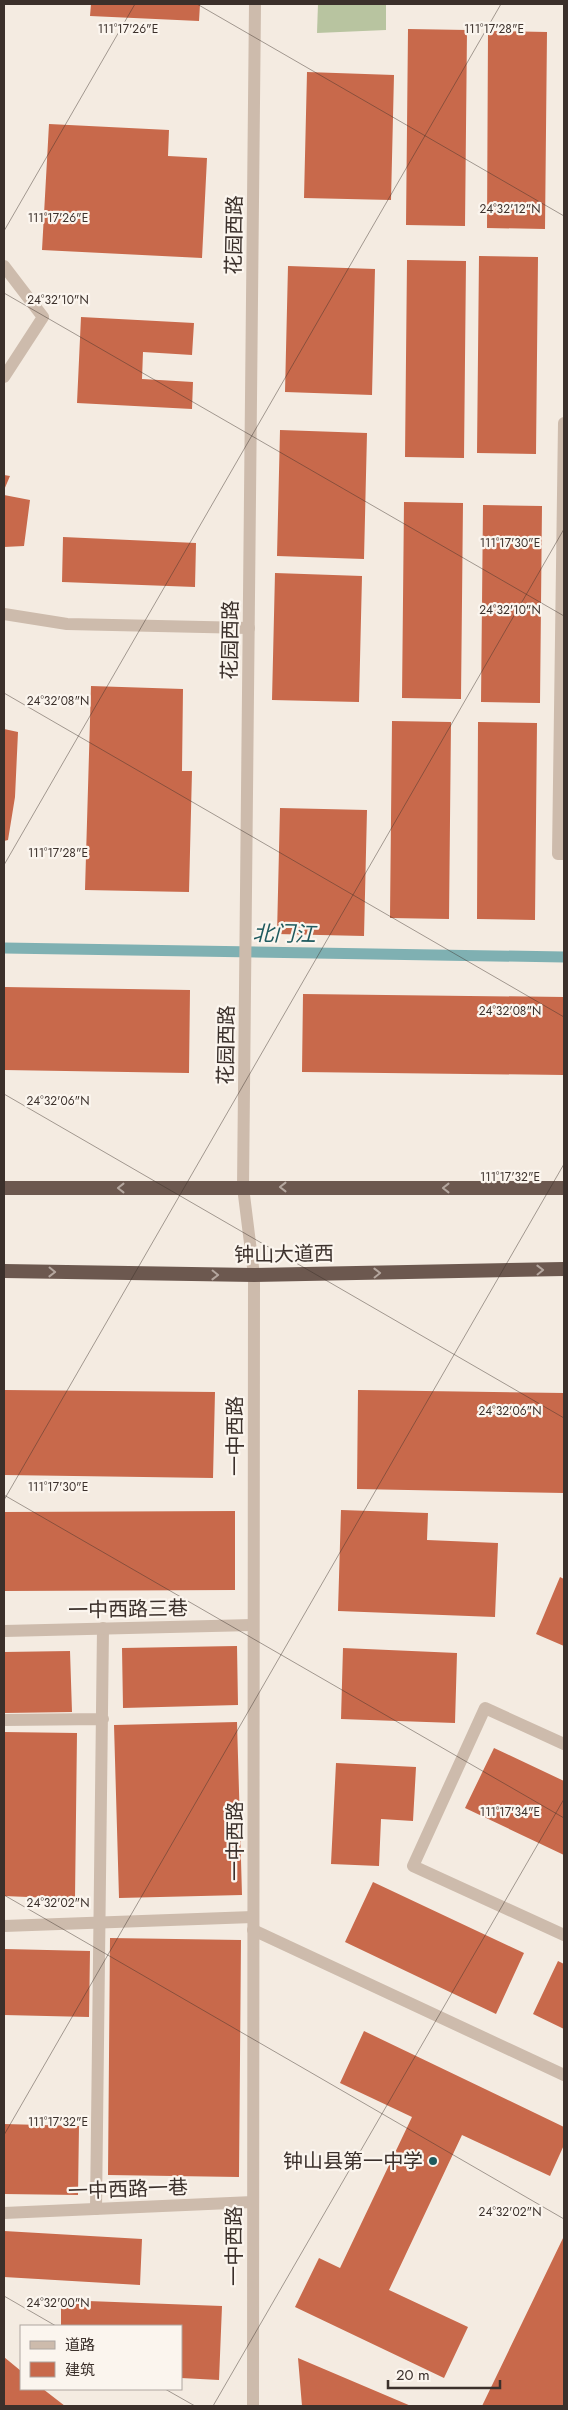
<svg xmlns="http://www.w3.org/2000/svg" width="568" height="2410" viewBox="0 0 568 2410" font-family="Jost,'Noto Sans SC',sans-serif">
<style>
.green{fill:#b8c4a0}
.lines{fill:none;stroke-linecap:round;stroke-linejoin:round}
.stream{stroke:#7fb0b2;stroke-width:11}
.building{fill:#c8694b}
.service{stroke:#cdbbac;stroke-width:12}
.minor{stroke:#cdbbac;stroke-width:12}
.tertiary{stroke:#cdbbac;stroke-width:12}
.trunk{stroke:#6c584f;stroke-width:14}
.oneway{stroke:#b4a69e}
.ticks{fill:none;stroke:#3b302b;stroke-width:1;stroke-opacity:0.45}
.poi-dot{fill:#1f5a5e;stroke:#fbf5ee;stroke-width:2}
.labels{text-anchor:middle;stroke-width:4.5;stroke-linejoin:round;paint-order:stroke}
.street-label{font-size:20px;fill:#3b302b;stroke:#fbf5ee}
.poi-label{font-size:20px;fill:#3b302b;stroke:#fbf5ee;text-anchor:end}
.water-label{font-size:21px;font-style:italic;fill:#1f5a5e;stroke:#fbf5ee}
.ticks-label{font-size:12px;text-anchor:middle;fill:#3b302b;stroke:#fbf5ee;stroke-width:4.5;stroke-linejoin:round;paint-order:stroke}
</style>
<rect width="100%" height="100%" fill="#f4ebe1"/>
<path class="green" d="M318,4H386V30L317,33Z"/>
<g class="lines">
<path class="stream" d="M4,948L564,957"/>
</g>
<path class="building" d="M91,4H200L199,21L90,16Z
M408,29L467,30L465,226L406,225Z
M488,31L547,32L545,229L487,228Z
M307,72L394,75L391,200L304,198Z
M49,124L169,130L168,156L207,158L202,258L42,250Z
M479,256L538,257L536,454L477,453Z
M407,260L466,261L464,458L405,457Z
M288,266L375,269L372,395L285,392Z
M81,317L194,323L192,355L143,352L142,379L193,382L192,409L77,403Z
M280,430L367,433L364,559L277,556Z
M4,475L10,476L4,490Z
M4,495L30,500L24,546L4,547Z
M404,502L463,503L461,699L402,698Z
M483,505L542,506L540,703L481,702Z
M63,537L196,543L195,587L62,582Z
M275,573L362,576L359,702L272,700Z
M91,686L183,689L182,771H192L189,892L85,890Z
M392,721L451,722L449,919L390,918Z
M478,722L537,723L535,920L477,919Z
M4,729L18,732L15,797L8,840L4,841Z
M280,808L367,810L364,936L277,934Z
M4,987L190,990L189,1073L4,1070Z
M303,994L564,997V1075L302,1072Z
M4,1390L215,1392L213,1478L4,1475Z
M358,1390L564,1393V1493L357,1489Z
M341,1510L428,1513L427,1540L498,1543L495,1617L338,1611Z
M235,1511V1590L4,1591V1512Z
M560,1577L564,1579V1646L536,1634Z
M237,1646L238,1705L123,1708L122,1648Z
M343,1648L457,1653L455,1723L341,1719Z
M70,1651L72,1712L4,1713V1652Z
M237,1722L242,1895L119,1898L114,1725Z
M4,1732L77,1733L75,1899L4,1896Z
M494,1748L564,1781V1855L465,1808Z
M336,1763L416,1767L413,1821L381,1819L379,1866L331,1864Z
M373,1882L524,1953L496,2014L345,1942Z
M110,1938L241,1940L239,2177L108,2175Z
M4,1949L90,1951L89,2017L4,2015Z
M558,1961L564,1964V2029L533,2014Z
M364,2031L564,2127V2145L550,2176L462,2135L389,2290L468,2327L444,2378L295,2307L319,2258L340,2268L412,2117L340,2083Z
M4,2124L79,2126L78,2195L4,2194Z
M4,2231L142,2239L140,2285L4,2277Z
M564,2236V2406H482Z
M61,2300L222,2306L219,2380L181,2378V2326H61Z
M4,2357L21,2371V2389H43L65,2406H4Z
M298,2358L411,2406H302Z"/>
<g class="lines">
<path class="service" d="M4,266L43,317L4,377
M4,614L67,624L249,628
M4,1720L103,1719
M564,1744L485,1708L413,1866L564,1935
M253,1930L564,2075
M96,2209L103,1628"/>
<path class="minor" d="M564,423L558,854H564
M4,1631L253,1625
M4,1926L253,1917
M4,2213L253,2202"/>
<path class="tertiary" d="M253,2406L254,1275L243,1187L255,4"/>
<path class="trunk" d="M4,1188H564
M4,1271L254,1275L564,1269"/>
</g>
<defs><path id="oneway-chevron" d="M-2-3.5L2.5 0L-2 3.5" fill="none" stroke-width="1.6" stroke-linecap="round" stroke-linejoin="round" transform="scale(1.25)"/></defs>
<g class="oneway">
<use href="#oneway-chevron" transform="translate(283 1187) rotate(-180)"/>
<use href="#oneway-chevron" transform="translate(121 1188) rotate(180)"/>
<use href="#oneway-chevron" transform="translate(446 1188) rotate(-180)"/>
<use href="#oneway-chevron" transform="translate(540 1270) rotate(-1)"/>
<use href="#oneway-chevron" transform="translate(52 1272) rotate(1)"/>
<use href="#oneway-chevron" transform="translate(377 1273) rotate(-1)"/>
<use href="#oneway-chevron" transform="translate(215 1275) rotate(1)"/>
</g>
<path class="ticks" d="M197,4L564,216M4,231L135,4M4,293L564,616M4,693L564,1017M4,865L501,4M4,1094L564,1418M4,1495L564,1818M4,1500L564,529M4,1895L564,2219M4,2135L564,1164M4,2296L56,2326M165,2389L195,2406M213,2406L564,1799"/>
<circle class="poi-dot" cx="433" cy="2161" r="5"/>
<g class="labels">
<g class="street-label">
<text transform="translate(234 235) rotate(-89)" y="7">花园西路</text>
<text transform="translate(230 640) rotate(-89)" y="7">花园西路</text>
<text transform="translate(226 1045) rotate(-89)" y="7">花园西路</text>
<text transform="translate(284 1254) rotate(-1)" y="7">钟山大道西</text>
<text transform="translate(235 1436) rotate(-90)" y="7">一中西路</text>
<text transform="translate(128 1609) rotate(-1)" y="7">一中西路三巷</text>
<text transform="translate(235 1841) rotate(-90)" y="7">一中西路</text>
<text transform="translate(128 2189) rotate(-2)" y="7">一中西路一巷</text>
<text transform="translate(234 2246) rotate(-90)" y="7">一中西路</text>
</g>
<g class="poi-label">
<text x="423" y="2168">钟山县第一中学</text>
</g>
<g class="water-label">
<text transform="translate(284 934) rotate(1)" y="7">北门江</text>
</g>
</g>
<g class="ticks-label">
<text x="128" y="33">111°17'26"E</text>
<text x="494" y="33">111°17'28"E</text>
<text x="510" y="213">24°32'12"N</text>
<text x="58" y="222">111°17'26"E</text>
<text x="58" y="304">24°32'10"N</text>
<text x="510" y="547">111°17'30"E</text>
<text x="510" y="614">24°32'10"N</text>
<text x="58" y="705">24°32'08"N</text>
<text x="58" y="857">111°17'28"E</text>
<text x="510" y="1015">24°32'08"N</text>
<text x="58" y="1105">24°32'06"N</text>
<text x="510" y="1181">111°17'32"E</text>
<text x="510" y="1415">24°32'06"N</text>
<text x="58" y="1491">111°17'30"E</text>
<text x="510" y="1816">111°17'34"E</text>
<text x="58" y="1907">24°32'02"N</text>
<text x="58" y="2126">111°17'32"E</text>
<text x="510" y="2216">24°32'02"N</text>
<text x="58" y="2307">24°32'00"N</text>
</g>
<rect width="568" height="2410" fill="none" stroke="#3b302b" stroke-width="10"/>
<rect x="20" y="2325" width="162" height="65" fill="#fbf5ee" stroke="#aea6a0"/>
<rect x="30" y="2341" width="25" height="8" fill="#cdbbac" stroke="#aea6a0"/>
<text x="65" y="2350" font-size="15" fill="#3b302b">道路</text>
<rect x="30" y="2362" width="25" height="15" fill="#c8694b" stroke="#aea6a0"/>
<text x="65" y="2375" font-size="15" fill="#3b302b">建筑</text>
<path d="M388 2380v8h112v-8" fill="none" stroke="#3b302b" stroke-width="2.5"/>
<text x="396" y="2380" font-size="15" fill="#3b302b" stroke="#fbf5ee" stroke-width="4" paint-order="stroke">20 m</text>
</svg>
